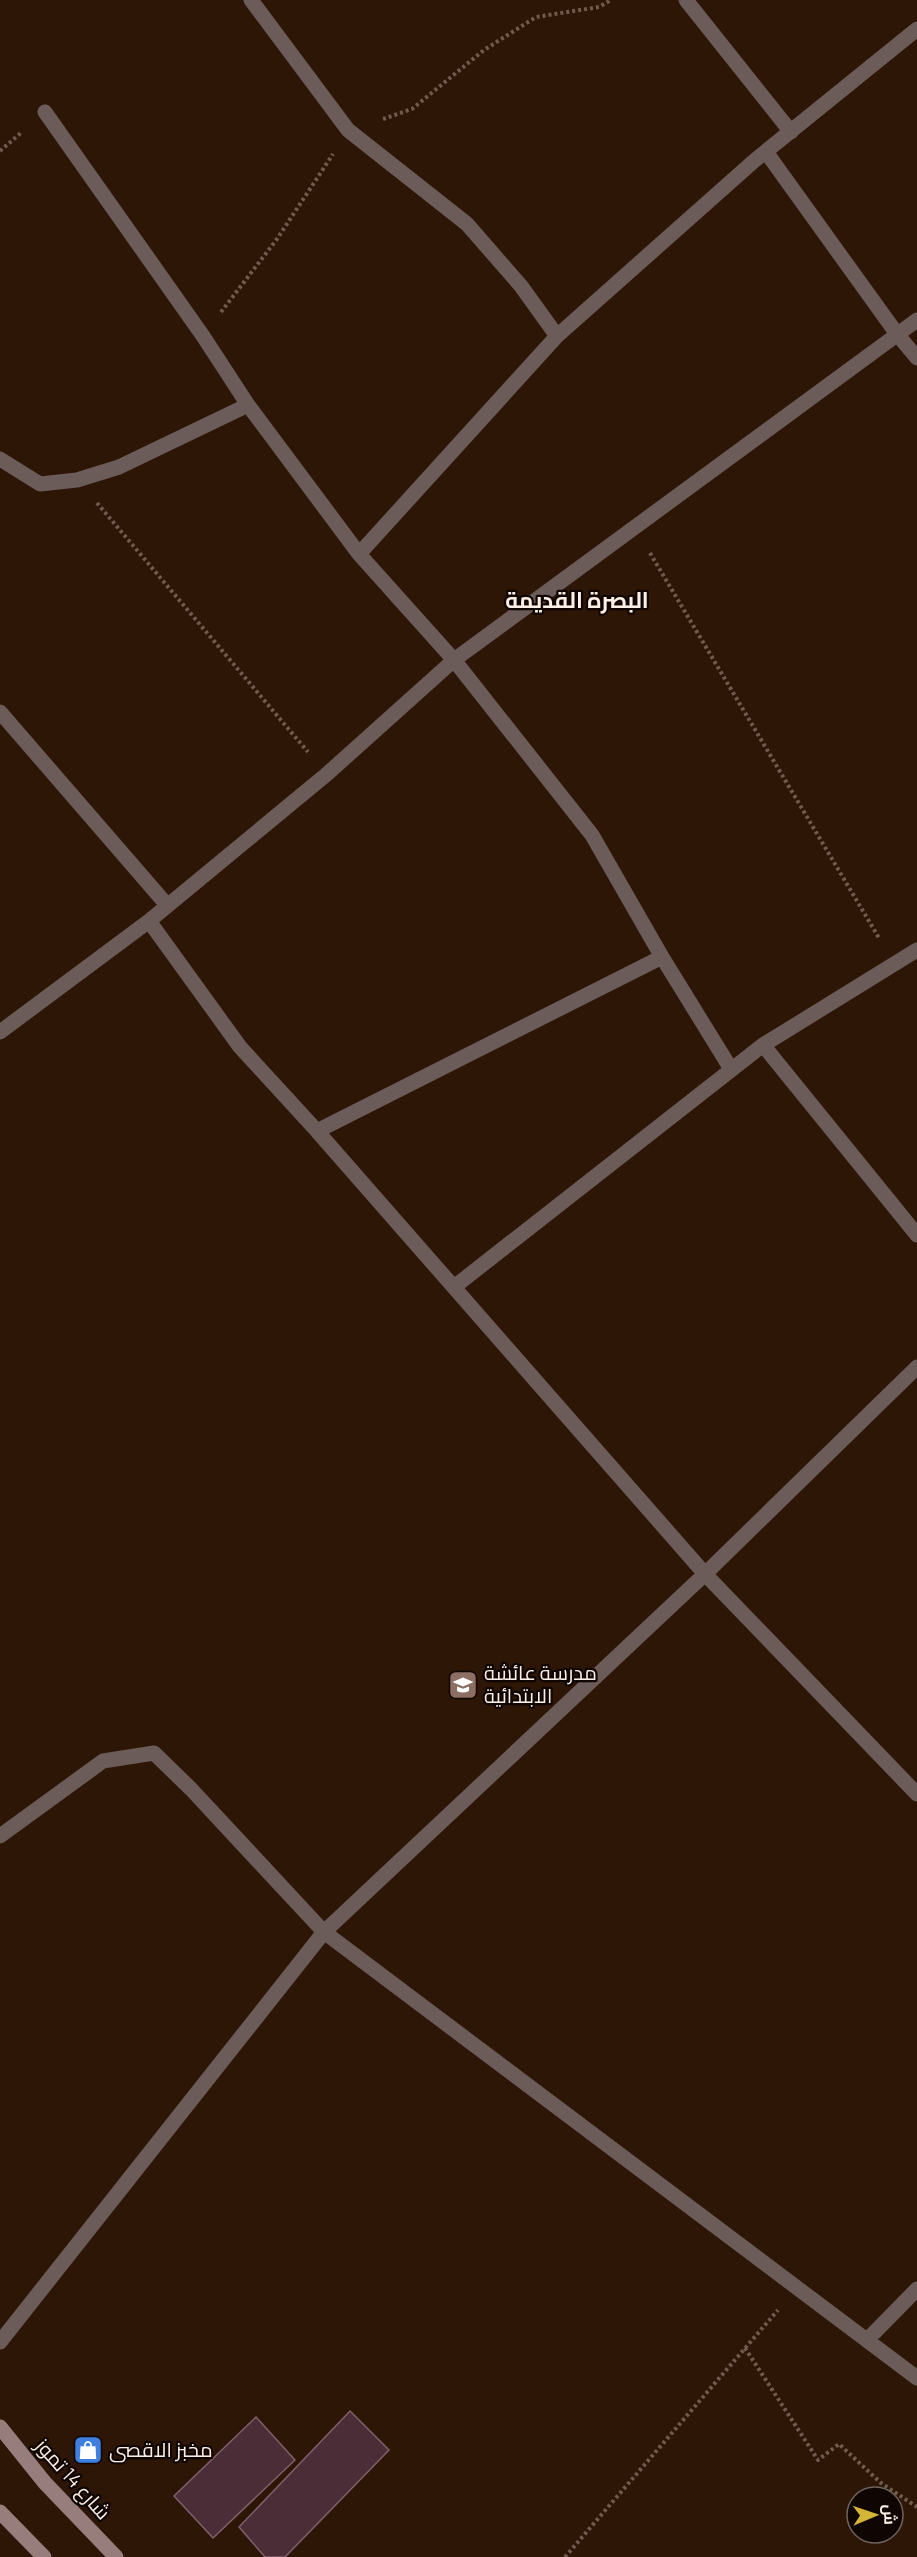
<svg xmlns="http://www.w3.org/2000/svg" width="917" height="2557" viewBox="0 0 917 2557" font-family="Barlow,Cairo,sans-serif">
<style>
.building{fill:#4b2d38;stroke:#815f6b;stroke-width:1.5}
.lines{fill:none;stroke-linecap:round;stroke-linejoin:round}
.path{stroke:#705b4e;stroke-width:4;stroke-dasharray:3 3;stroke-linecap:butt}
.street{stroke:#6b5b59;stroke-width:15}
.secondary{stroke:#977d7b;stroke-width:15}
.labels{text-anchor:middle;stroke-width:4.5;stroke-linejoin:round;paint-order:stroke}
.poi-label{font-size:20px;fill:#fdefe6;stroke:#0f0502;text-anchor:start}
.street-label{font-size:20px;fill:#fdefe6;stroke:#0f0502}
.quarter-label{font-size:22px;font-weight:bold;fill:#fdefe6;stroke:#0f0502}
</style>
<rect width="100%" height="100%" fill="#2e1606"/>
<path class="building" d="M350,2411L389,2450L285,2557H265L239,2527Z
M256,2417L295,2460L213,2538L174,2496Z"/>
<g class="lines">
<path class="path" d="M383,119L412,109L484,50L536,17L599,7L611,0
M0,151L22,132
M221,312L277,239L333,154
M97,503L308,752
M650,553L879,938
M745,2348L818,2460L839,2444L881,2483L917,2507
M565,2557L778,2310"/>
<path class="street" d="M251,0L348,130L467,224L521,286L557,336
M686,0L791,132
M45,112L203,336L248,405L359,554L454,660L592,835L662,957L731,1069
M766,152L897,334L917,358
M0,459L40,484L77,480L119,467L248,405
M359,554L557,336L754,161L917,29
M0,712L167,905
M149,921L240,1047L317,1131L705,1574L917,1794
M0,1032L149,921L327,774L454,660L917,320
M763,1045L917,1235
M317,1131L662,957
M454,1287L763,1045L917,950
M0,1836L103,1761L154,1753L191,1789L324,1932L917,2378
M867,2340L917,2289
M0,2342L324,1932L705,1574L917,1367"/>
<path class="secondary" d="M0,2427L45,2483L116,2557
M0,2512L44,2557"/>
</g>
<defs>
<g id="school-square" transform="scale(1.5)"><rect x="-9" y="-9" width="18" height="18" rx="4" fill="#8d6e63" stroke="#0f0502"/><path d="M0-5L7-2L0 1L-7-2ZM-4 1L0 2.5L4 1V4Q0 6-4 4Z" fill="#fff"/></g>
<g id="shop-square" transform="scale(1.5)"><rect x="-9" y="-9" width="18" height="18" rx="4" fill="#3f7fe0" stroke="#0f0502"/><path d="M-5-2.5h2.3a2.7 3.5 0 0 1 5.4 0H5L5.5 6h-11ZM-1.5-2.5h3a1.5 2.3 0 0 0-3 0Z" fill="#fff"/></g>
</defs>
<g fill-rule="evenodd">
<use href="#school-square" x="463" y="1685"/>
<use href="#shop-square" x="88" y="2450"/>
</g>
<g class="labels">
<g class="poi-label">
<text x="484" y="1680">مدرسة عائشة<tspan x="484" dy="23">الابتدائية</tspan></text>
<text x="109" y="2457">مخبز الاقصى</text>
</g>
<g class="street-label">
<text transform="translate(73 2479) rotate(48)" y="7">شارع 14 تموز</text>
</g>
<g class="quarter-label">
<text x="577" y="608">البصرة القديمة</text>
</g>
</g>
<g transform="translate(875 2515) rotate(88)"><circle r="28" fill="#0f0502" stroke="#6e635d" stroke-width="1.5"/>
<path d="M0-4.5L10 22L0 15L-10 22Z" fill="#d4b535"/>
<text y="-9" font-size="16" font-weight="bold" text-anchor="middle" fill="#fdefe6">ش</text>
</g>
</svg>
